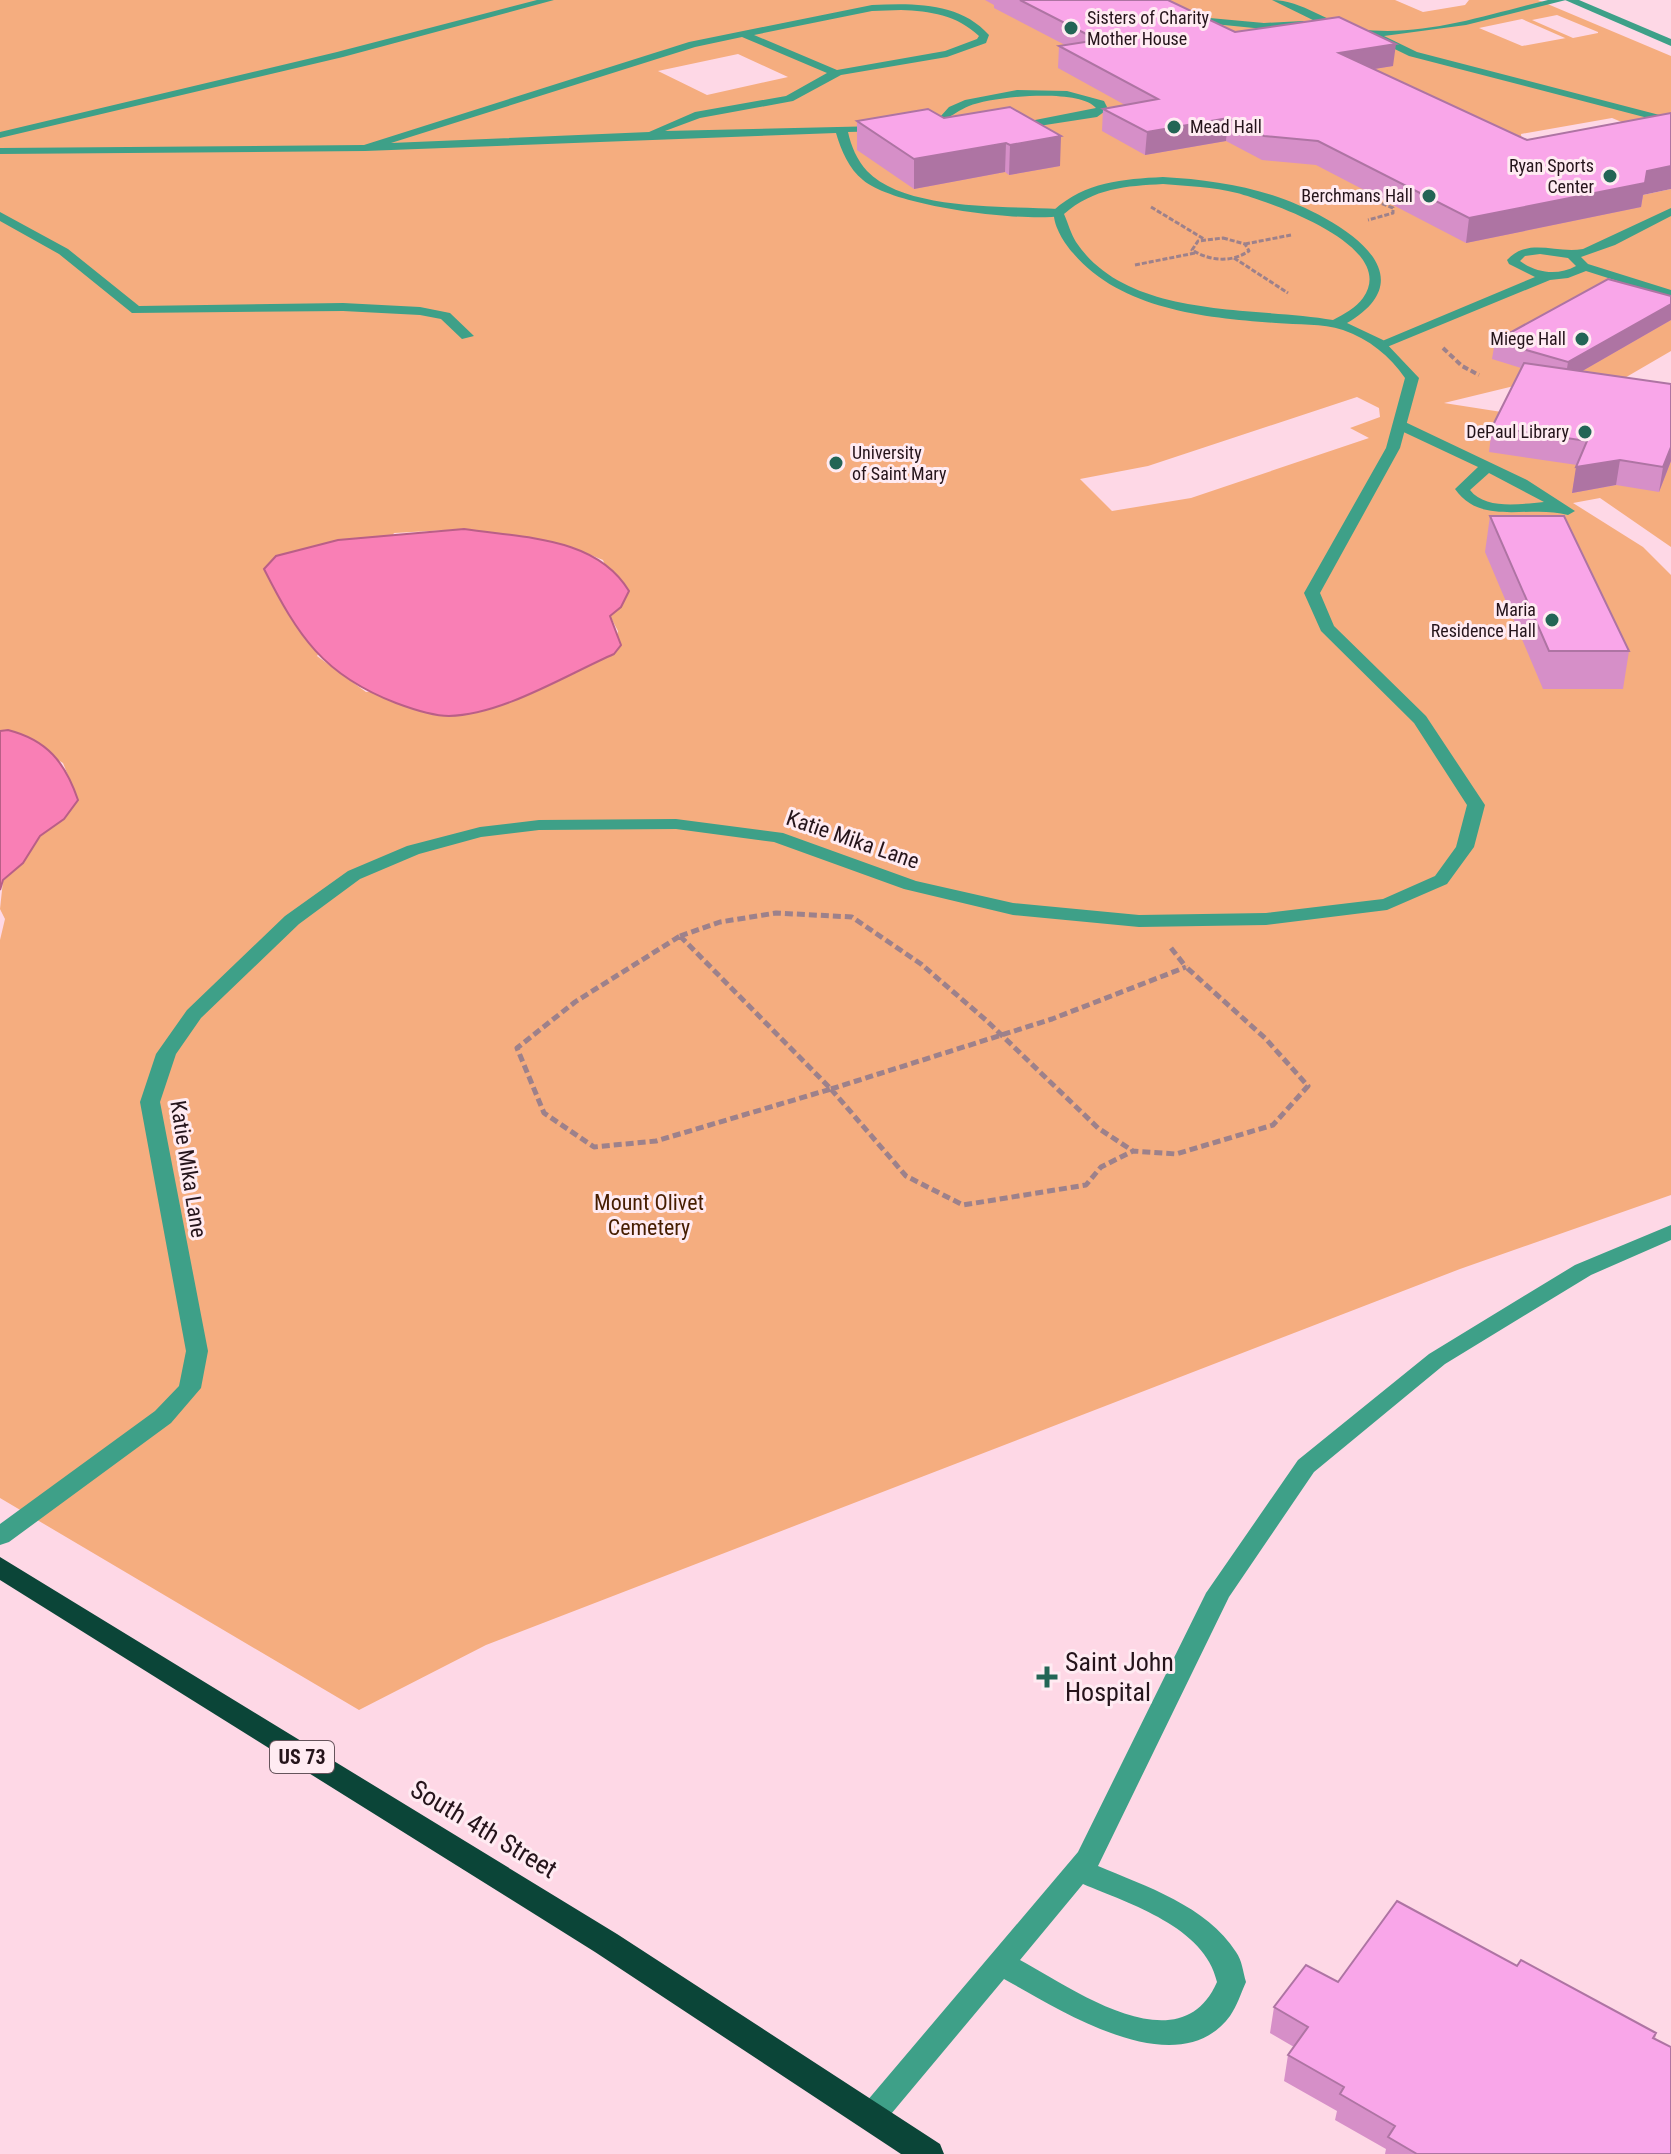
<svg xmlns="http://www.w3.org/2000/svg" width="1671" height="2154" viewBox="0 0 1671 2154" font-family="'Roboto Condensed',sans-serif">
<style>
.green{fill:#f5ad7f;fill-rule:evenodd}
.water{fill:#f97fb5;stroke:#b95f87;stroke-width:2}
.lines{fill:none;stroke-linecap:round;stroke-linejoin:round}
.path-far2{stroke:#9d818b;stroke-width:3;stroke-dasharray:5 2;stroke-linecap:butt}
.path-far1{stroke:#9d818b;stroke-width:4;stroke-dasharray:6 3;stroke-linecap:butt}
.path{stroke:#9d818b;stroke-width:5;stroke-dasharray:8 4;stroke-linecap:butt}
.service{fill:#3ea088;fill-rule:evenodd}
.minor{fill:#3ea088;fill-rule:evenodd}
.tertiary{fill:#3ea088;fill-rule:evenodd}
.trunk{fill:#0b4538;fill-rule:evenodd}
.wall{fill:#d68fc8}
.shaded-wall{fill:#ae74a3}
.building{fill:#f9a6e9;stroke:#ae74a3;stroke-width:2}
.poi-dot{fill:#236555;stroke:#ffebf2;stroke-width:3}
.labels{text-anchor:middle;stroke-width:6;stroke-linejoin:round;paint-order:stroke}
.far-poi-label{font-size:18px;fill:#25141b;stroke:#ffebf2;text-anchor:end}
.shield{fill:#ffebf2;stroke:#66545c;stroke-width:2}
.shield-label{font-size:20px;font-weight:bold;fill:#25141b}
.street-label{font-size:22px;fill:#25141b;stroke:#ffebf2}
.park-label{font-size:22px;fill:#461d00;stroke:#ffebf2}
.near-poi-label{font-size:26px;fill:#25141b;stroke:#ffebf2;text-anchor:start}
.near-street-label{font-size:26px;fill:#25141b;stroke:#ffebf2}
</style>
<rect width="100%" height="100%" fill="#fed8e6"/>
<path class="green" d="M0,0H1395L1423,12L1465,5L1469,0H1538L1671,56V135L1643,195L1671,189V351L1616,383L1514,386L1444,403L1508,413L1583,466L1572,492L1616,485L1671,461V547L1600,498L1573,503L1643,547L1671,575V1195L1460,1269L486,1645L359,1710L0,1498V940L5,919L0,909L3,881L23,863L40,836L64,819L78,800L63,763L8,730L0,731ZM1557,15L1598,32V33L1573,38L1532,20ZM1522,19L1565,38H1566L1522,46L1479,28ZM738,54L788,77L707,95L658,71ZM1612,118L1624,123L1522,144L1521,134ZM1357,397L1379,408L1380,417L1350,428L1369,438L1191,498L1112,511L1080,479L1148,466ZM464,529L568,546L603,560L621,607L610,616L618,631L614,654L587,666L366,692L317,656L394,533Z"/>
<path class="water" d="M464,529C522,538 596,536 629,591L621,607L610,616L621,645L614,654C566,675 502,715 449,716C432,716 412,709 396,703C323,675 298,636 264,569L276,556L338,540Z
M8,730C47,740 65,762 78,800L64,819L40,836L23,863L3,880L0,890V731Z"/>
<g class="lines">
<path class="path-far2" d="M1341,203L1370,199L1393,208V213L1368,220
M1151,207L1204,239
M1223,238L1245,244L1249,251C1231,263 1210,261 1192,250L1198,241Z
M1245,244L1291,235
M1234,258L1288,293
M1135,265L1195,253"/>
<path class="path-far1" d="M1443,348L1462,366L1479,375"/>
<path class="path" d="M680,936L720,922L776,913L852,917L921,964L987,1021L1098,1128L1133,1151
M680,936L831,1089L656,1141L594,1147L544,1113L517,1048L575,1002Z
M1171,948L1186,967
M831,1089L906,1176L963,1205L1086,1185L1101,1167L1133,1151L1176,1154L1273,1125L1308,1086L1265,1038L1186,967
M831,1089L1052,1019L1186,967"/>
<path class="service" d="M537,0H554L343,57L0,138V132L337,52Z
M1272,0C1302,0 1329,24 1359,29C1421,38 1489,14 1548,0H1566L1466,25L1384,36L1417,52L1671,118V124L1409,56L1368,36L1319,23Z
M872,5C913,3 960,2 989,35L986,43L947,57L841,75L793,101L700,118L665,131L881,126L887,129L885,131L848,132C851,146 857,160 867,171C905,211 1006,206 1058,209L1062,210V216C1021,222 895,207 863,180C849,169 841,150 836,133L365,151L0,154V148L364,145L689,42ZM901,10C930,11 957,15 979,36L977,39L945,51L837,70L754,35L872,11ZM742,37L827,73L786,96L695,112L649,132L391,143L695,47Z
M1188,16L1264,23L1303,21L1308,24L1264,29L1184,21Z
M1017,90L1067,91L1104,101L1108,109L1097,117L1013,130L1007,127L1009,125L1096,108C1080,88 993,96 969,106C950,114 943,125 920,131L914,128L940,117L949,107L965,100Z
M1671,208V216L1615,245L1581,257L1588,264L1671,290V298L1586,271L1568,278L1550,280L1387,347L1375,344L1535,277L1509,264L1507,260C1528,237 1556,254 1583,249ZM1540,254L1568,258L1576,266C1558,276 1536,273 1520,261L1525,256Z
M0,212L68,249L139,306L343,303L420,307L450,313L474,336L462,339L441,319L420,315L343,311L132,313L59,254L0,221Z
M1395,422H1405L1527,480L1575,511L1568,515C1531,504 1481,527 1455,489L1478,467L1395,428ZM1489,473L1544,502C1521,504 1485,510 1470,490Z
M1671,1225V1240L1591,1275L1445,1364L1314,1472L1229,1597L1098,1866C1145,1886 1207,1906 1236,1952C1242,1960 1243,1972 1246,1982C1241,1993 1237,2006 1230,2016C1177,2087 1059,2009 1004,1979L881,2126L871,2130L861,2126L856,2117L861,2108L1078,1852L1206,1593L1298,1460L1429,1354L1575,1265ZM1083,1884C1130,1904 1205,1927 1217,1982C1180,2067 1072,1988 1020,1960Z"/>
<path class="minor" d="M1163,177C1200,179 1237,184 1272,195C1325,212 1437,270 1347,323L1383,340L1419,378L1400,448L1320,593L1334,626L1426,716L1485,805L1474,847L1447,884L1387,910L1266,925L1139,927L1013,915L904,889L774,842L676,829L539,830L481,837L419,854L360,879L299,924L201,1018L176,1054L160,1102L208,1351L201,1388L171,1423L9,1542L0,1545V1524L155,1411L179,1386L186,1351L140,1102L156,1054L187,1010L285,916L348,871L407,846L480,827L539,820L676,819L783,833L916,881L1013,903L1139,915L1266,913L1383,899L1435,876L1456,847L1467,805L1414,723L1321,631L1304,593L1386,448L1405,378C1390,356 1369,339 1343,330C1322,323 1298,325 1276,323C1207,318 1121,310 1073,253C1064,243 1052,224 1054,210C1085,182 1123,179 1163,177ZM1163,184C1188,186 1213,187 1237,193C1270,202 1400,246 1363,298C1356,308 1344,314 1333,320C1253,306 1128,320 1076,242C1071,234 1068,223 1064,214C1094,188 1126,186 1163,184Z"/>
<path class="tertiary" d="M1565,0H1579L1671,39V46Z"/>
<path class="trunk" d="M0,1557L617,1934L940,2144L944,2154H901L595,1952L0,1580Z"/>
</g>
<path class="wall" d="M985,0H1168L1235,32L1393,66L1373,69L1643,195L1641,207L1466,243L1316,165L1262,160L1226,141L1145,155L1102,131L1103,109L1125,105L1058,68L1059,46L1065,45L994,8V5Z
M1010,107L1060,166L1009,175L1005,172L914,189L857,150V121L944,118Z
M1671,296V320L1582,371L1671,384V461L1659,492L1616,485L1572,493L1577,465L1489,452L1492,427L1521,368L1492,359L1495,341Z
M1490,516L1629,651L1623,689H1543L1485,552Z
M1517,1966L1656,2033L1655,2039L1671,2154H1385L1386,2149L1335,2120L1337,2111L1284,2081L1288,2055L1294,2047L1270,2033L1274,2007L1338,1982Z"/>
<path class="shaded-wall" d="M1396,44L1393,66L1337,75L1339,53Z
M1228,118L1226,141L1145,155L1147,132Z
M1061,136L1060,166L1009,175L1010,145Z
M1006,143L1005,172L914,189V159Z
M1671,166V189L1643,195L1641,207L1466,243L1469,218L1647,171Z
M1671,304V320L1565,381L1568,362Z
M1671,447V461L1659,492L1663,467Z
M1620,460L1616,485L1572,493L1576,467Z"/>
<path class="building" d="M1020,0H1168L1235,32L1339,17L1396,44L1339,53L1527,140L1671,113V166L1647,171L1645,183L1469,218L1318,141L1264,136L1228,118L1147,132L1103,109L1158,99L1059,46L1098,40Z
M1010,107L1061,136L1010,145L1006,143L914,159L857,121L928,109L944,118Z
M1608,279L1671,296V304L1568,362L1495,341Z
M1524,363L1671,384V447L1663,467L1620,460L1576,467L1587,441L1492,427Z
M1490,516H1564L1629,651H1549Z
M1397,1901L1517,1966L1521,1960L1656,2033L1653,2038L1671,2047V2154H1417L1388,2137L1395,2126L1340,2094L1344,2087L1288,2055L1308,2027L1274,2007L1306,1965L1338,1982Z"/>
<g class="poi-dot">
<circle cx="1071" cy="28" r="8"/>
<circle cx="1174" cy="127" r="8"/>
<circle cx="1610" cy="176" r="8"/>
<circle cx="1429" cy="196" r="8"/>
<circle cx="1582" cy="339" r="8"/>
<circle cx="1585" cy="432" r="8"/>
<circle cx="836" cy="463" r="8"/>
<circle cx="1552" cy="620" r="8"/>
<path d="M1043 1665h8v8h8v8h-8v8h-8v-8h-8v-8h8z"/>
</g>
<g class="labels">
<g class="far-poi-label">
<text x="1087" y="24" text-anchor="start">Sisters of Charity<tspan x="1087" dy="21">Mother House</tspan></text>
<text x="1190" y="133" text-anchor="start">Mead Hall</text>
<text x="1594" y="172">Ryan Sports<tspan x="1594" dy="21">Center</tspan></text>
<text x="1413" y="202">Berchmans Hall</text>
<text x="1566" y="345">Miege Hall</text>
<text x="1569" y="438">DePaul Library</text>
<text x="852" y="459" text-anchor="start">University<tspan x="852" dy="21">of Saint Mary</tspan></text>
<text x="1536" y="616">Maria<tspan x="1536" dy="21">Residence Hall</tspan></text>
</g>
<rect class="shield" x="270" y="1741" width="64" height="32" rx="6"/>
<g class="shield-label">
<text x="302" y="1764">US 73</text>
</g>
<g class="street-label">
<text transform="translate(853 839) rotate(19)" y="8">Katie Mika Lane</text>
<text transform="translate(189 1169) rotate(81)" y="8">Katie Mika Lane</text>
</g>
<g class="park-label">
<text x="649" y="1210">Mount Olivet<tspan x="649" dy="25">Cemetery</tspan></text>
</g>
<g class="near-poi-label">
<text x="1065" y="1671">Saint John<tspan x="1065" dy="30">Hospital</tspan></text>
</g>
<g class="near-street-label">
<text transform="translate(484 1829) rotate(31)" y="9">South 4th Street</text>
</g>
</g>
</svg>
